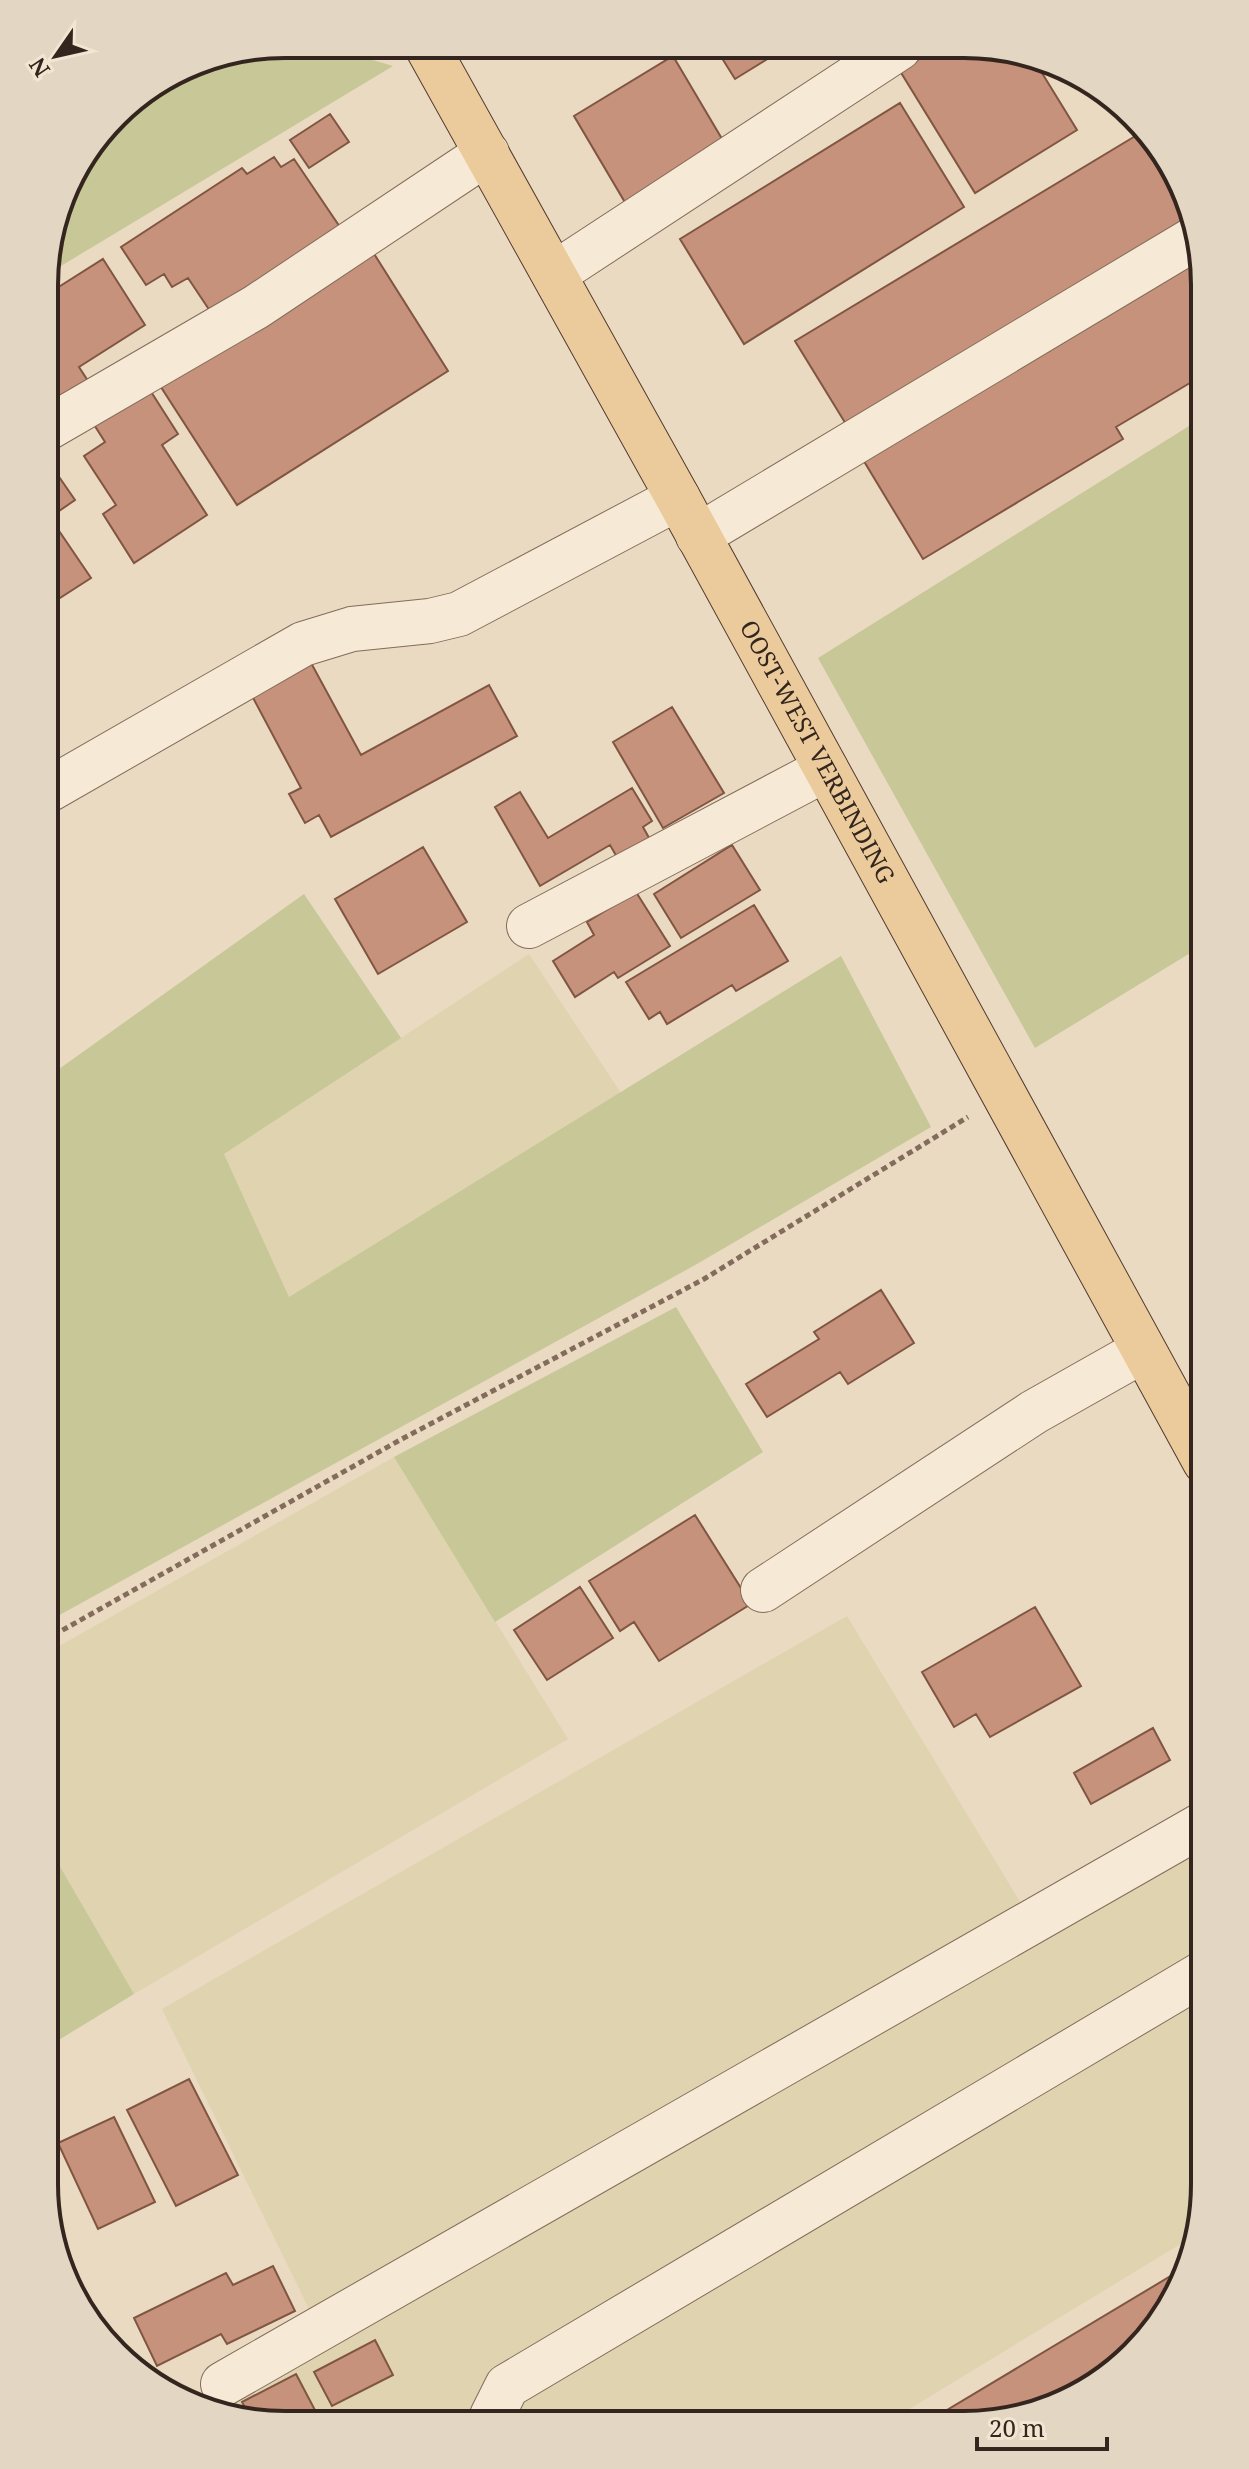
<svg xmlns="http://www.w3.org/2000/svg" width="1249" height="2469" viewBox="0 0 1249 2469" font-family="'Noto Serif',serif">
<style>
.farmland{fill:#dfd3b0}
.green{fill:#c7c797}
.building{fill:#c6927b;stroke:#805542;stroke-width:2}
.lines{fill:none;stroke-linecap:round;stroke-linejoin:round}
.minor-casing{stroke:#836c5b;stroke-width:46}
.major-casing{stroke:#513b2f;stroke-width:46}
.path{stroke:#836c5b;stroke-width:5;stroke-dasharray:6 4;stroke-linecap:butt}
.minor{stroke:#f6e9d5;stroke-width:44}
.major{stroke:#ebcb9c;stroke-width:44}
.labels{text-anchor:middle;stroke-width:6;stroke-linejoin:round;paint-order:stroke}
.street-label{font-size:24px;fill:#34261e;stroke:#f2e5d1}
.rim{fill:none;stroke:#34261e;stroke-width:4}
</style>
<rect width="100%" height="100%" fill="#eadac2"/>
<path class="farmland" d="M529,954L621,1093L289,1297L224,1154Z
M394,1457L568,1739L134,1994L44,1839L45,1654Z
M847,1616L1022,1905L311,2313L162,2009Z
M1205,1842L1204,2201L1197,2234L883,2425L253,2423L208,2411Z"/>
<path class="green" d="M285,44H319L393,66L46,275V254L69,178L126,104L193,62Z
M1205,416V944L1035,1048L818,658Z
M304,894L401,1038L224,1154L289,1297L841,956L931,1127L697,1264L45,1623V1079Z
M676,1307L763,1452L495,1622L394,1457Z
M44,1839L134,1994L44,2049Z"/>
<path class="building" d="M715,47H761L769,58L735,79Z
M937,48L1011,49L1034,60L1077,130L975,193L900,71Z
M673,56L725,144L626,204L574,116Z
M900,103L964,207L744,344L680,239Z
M330,114L349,142L309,168L290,140Z
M1142,132L1192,208L1196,228L852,434L795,341Z
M274,157L281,167L294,159L346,236L210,311L188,278L172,287L164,274L146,285L121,247L242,168L247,174Z
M371,249L448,371L237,505L159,384Z
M1199,249L1205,285V374L1116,427L1123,439L923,559L859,453Z
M103,259L145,325L79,367L90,384L58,403L46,384V295Z
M148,387L178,434L162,445L207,515L134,563L103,514L116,505L84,456L105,442L93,423Z
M46,458L75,500L46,520Z
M53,522L91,578L46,607V527Z
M310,661L361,755L489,685L517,736L331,837L319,815L305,823L289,794L301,788L251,694Z
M672,707L724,793L663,828L613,742Z
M632,788L652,821L643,827L653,845L621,864L610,845L540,886L495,807L520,792L548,838Z
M732,845L760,890L681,938L654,894Z
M423,847L467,922L378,974L335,899Z
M636,892L670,946L618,978L614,972L575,997L553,961L594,935L587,922Z
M754,905L788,961L736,991L732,985L667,1024L660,1012L649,1019L626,982Z
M881,1290L914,1343L848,1384L840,1372L767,1417L746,1384L819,1339L814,1332Z
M695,1515L751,1604L659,1661L634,1622L620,1631L589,1581Z
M580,1587L613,1638L547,1680L514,1630Z
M1035,1607L1081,1686L990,1737L976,1714L954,1727L922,1672Z
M1153,1728L1170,1760L1091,1804L1074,1773Z
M189,2079L238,2175L176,2206L127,2110Z
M114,2117L155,2202L98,2229L58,2143Z
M44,2140L52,2151L44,2156Z
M1189,2265L1187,2276L1155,2331L1098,2384L1041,2412L964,2425H922Z
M273,2266L295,2311L227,2344L221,2334L157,2366L134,2318L226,2273L233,2285Z
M375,2340L393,2375L332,2406L314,2372Z
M296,2374L316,2412L295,2423H253L242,2402Z"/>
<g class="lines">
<g class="minor-casing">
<path id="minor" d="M554,274L899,48
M46,429L256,307L487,153
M698,536L1197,237
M45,792L303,644L352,629L430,621L459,614L678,498
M529,926L826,769
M763,1590L1034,1412L1142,1351
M223,2384L1205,1823
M491,2424L492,2416L507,2386L1205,1972"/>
</g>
<g class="major-casing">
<g id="major">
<path id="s1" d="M426,45L678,498L1205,1462"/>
</g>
</g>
<path class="path" d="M45,1640L400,1440L704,1279L968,1117"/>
<use href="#minor" class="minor"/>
<use href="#major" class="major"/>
</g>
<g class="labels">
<g class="street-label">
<text dy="8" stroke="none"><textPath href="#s1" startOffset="808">OOST-WEST VERBINDING</textPath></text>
</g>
</g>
<path d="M0 0H1249V2469H0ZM285 58H964A227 227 0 0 1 1191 285V2184A227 227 0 0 1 964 2411H285A227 227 0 0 1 58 2184V285A227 227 0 0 1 285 58Z" fill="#e3d6c3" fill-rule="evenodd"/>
<path class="rim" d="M285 58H964A227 227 0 0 1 1191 285V2184A227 227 0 0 1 964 2411H285A227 227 0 0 1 58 2184V285A227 227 0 0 1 285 58Z"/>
<g transform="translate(56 56) rotate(236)" stroke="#f2e5d1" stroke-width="6" paint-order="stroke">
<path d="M0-6L14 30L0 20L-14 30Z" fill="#34261e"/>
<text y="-12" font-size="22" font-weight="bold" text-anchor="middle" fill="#34261e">N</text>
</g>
<path d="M977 2437v12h130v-12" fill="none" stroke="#34261e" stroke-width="4"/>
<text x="989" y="2437" font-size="24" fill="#34261e" stroke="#f2e5d1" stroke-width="6" paint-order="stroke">20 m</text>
</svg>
